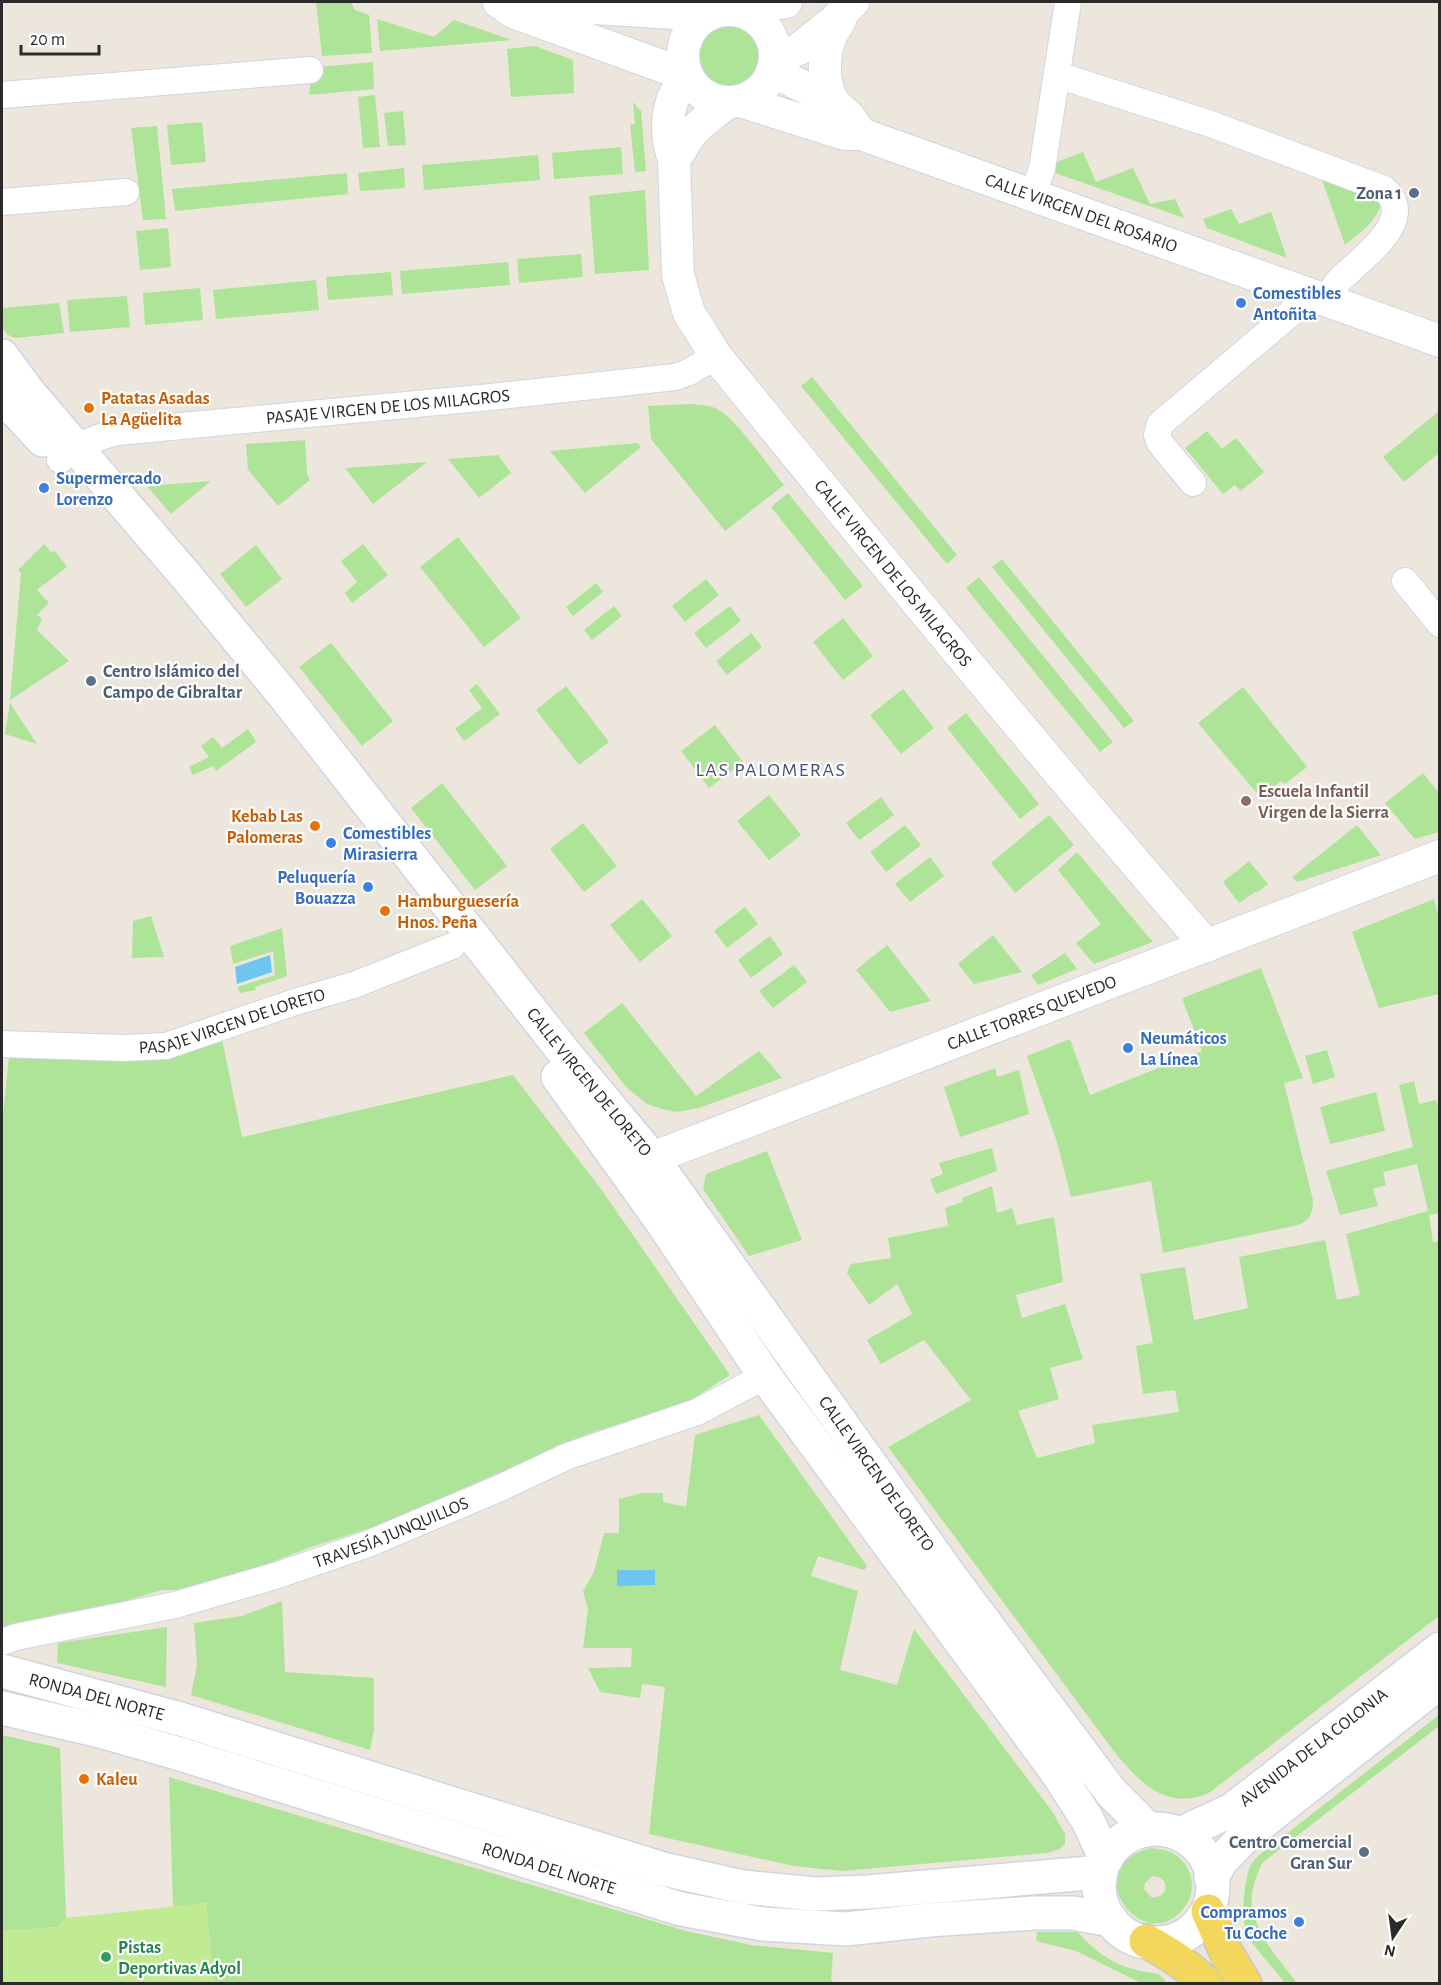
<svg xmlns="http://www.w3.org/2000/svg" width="1441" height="1985" viewBox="0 0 1441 1985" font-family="'Alegreya Sans',sans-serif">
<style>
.green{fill:#aee498;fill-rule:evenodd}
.pitch{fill:#c1eb93}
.water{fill:#6ec6f0}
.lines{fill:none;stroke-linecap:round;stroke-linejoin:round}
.minor-casing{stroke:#d1d4e3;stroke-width:28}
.tertiary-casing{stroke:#d1d4e3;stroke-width:34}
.secondary-casing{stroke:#d1d4e3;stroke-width:36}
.primary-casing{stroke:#c8c8c8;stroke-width:36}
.minor{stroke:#fff;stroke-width:26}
.tertiary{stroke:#fff;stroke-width:32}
.secondary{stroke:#fff;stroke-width:33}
.primary{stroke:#f2d75c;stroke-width:33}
.service-dot{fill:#5c6f8a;stroke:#fff;stroke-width:2}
.shop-dot{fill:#3f7fe0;stroke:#fff;stroke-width:2}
.food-dot{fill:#e8710a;stroke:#fff;stroke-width:2}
.education-dot{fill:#8d6e63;stroke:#fff;stroke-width:2}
.leisure-dot{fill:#2e9e5b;stroke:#fff;stroke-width:2}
.labels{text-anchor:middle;stroke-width:4.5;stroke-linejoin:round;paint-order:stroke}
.service-label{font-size:18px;font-weight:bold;fill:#4e5e75;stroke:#fff;text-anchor:end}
.street-label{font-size:18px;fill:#2a2a2a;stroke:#fff}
.shop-label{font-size:18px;font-weight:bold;fill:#366cbe;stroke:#fff;text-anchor:start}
.food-label{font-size:18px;font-weight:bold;fill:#c56008;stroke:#fff;text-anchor:start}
.education-label{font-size:18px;font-weight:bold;fill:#785e54;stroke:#fff;text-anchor:start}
.leisure-label{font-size:18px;font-weight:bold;fill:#27864d;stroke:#fff;text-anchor:start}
.neighbourhood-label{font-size:20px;letter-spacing:1.5px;fill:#4a507c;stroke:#fff}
</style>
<rect width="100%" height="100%" fill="#ece6dc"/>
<path class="green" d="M316,2H351L355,10L369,15L372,53L322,56Z
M377,19L434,37L454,20L512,40L380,51Z
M697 57a32 32 0 1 1 64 0a32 32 0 1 1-64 0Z
M535,46L573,60L574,93L511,97L507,49Z
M373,62L374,89L309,95L311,82L319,81L318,67Z
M375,95L380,147L363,148L358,97Z
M633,102L641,111L646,171L635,172L630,125L635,124Z
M403,111L406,145L388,146L384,113Z
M202,122L206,162L171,165L167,125Z
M157,126L166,219L143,220L131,128Z
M621,147L623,174L554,179L552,153Z
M1083,152L1096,182L1133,168L1150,204L1175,199L1184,218L1052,172L1054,163Z
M538,155L540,180L424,190L422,165Z
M404,168L405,188L360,191L358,173Z
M347,173L348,194L175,211L172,189Z
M1321,177L1375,196L1381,203C1377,222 1359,233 1345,245Z
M645,190L649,270L595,274L589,196Z
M1231,209L1239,224L1271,212L1287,258L1207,228L1203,219Z
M168,228L171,267L140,270L136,231Z
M581,254L583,277L519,283L517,259Z
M508,262L510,285L402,294L400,271Z
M391,272L393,295L328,300L326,277Z
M316,280L319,310L216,319L213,290Z
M200,288L203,320L145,325L143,293Z
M127,296L130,327L70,332L67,300Z
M59,303L64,333L15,338C0,333 1,322 2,308Z
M812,377L957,555L947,564L801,386Z
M691,404C700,405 711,405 719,410C739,422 768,466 784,485L725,531L651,439L648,406Z
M1439,411V453L1404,482L1383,457Z
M1207,431L1222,449L1236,438L1264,472L1241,491L1235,485L1223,494L1185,448Z
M305,440L307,474L310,480L278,506L248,470L246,444Z
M637,443L641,447L585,493L550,451Z
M498,455L511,473L479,498L448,459Z
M427,462L373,504L345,468Z
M211,481L171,514L147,486Z
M788,493L863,586L845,600L771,507Z
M458,537L521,618L484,647L420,567Z
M44,544L51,552L55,551L67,567L37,590L49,603L37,615L42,619L37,630L69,661L10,700L21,573L18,570Z
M363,544L388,575L352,603L345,593L357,582L341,561Z
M256,545L282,579L246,607L220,574Z
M1002,559L1134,721L1124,728L992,567Z
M979,577L1113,742L1100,752L966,588Z
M706,579L719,595L685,622L672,606Z
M596,583L603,592L573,616L566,607Z
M614,606L622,616L592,640L584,630Z
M730,606L741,621L706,648L694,633Z
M843,618L873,656L843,680L813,642Z
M751,633L762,647L727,675L716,661Z
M331,643L393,721L362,746L299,667Z
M477,684L500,714L464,741L455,729L482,708L469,690Z
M566,686L609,742L579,765L536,710Z
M1243,687L1307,767L1285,784L1281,781L1263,795L1256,792L1198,723Z
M903,689L934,728L901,754L870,715Z
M10,703L37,744L5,734Z
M966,713L1039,804L1020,819L947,728Z
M715,725L743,762L709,788L681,751Z
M248,729L256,742L216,771L213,766L193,775L189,767L209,757L201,746L213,737L222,748Z
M1423,773L1439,793V832L1415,839L1385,803Z
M442,783L507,866L475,890L411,808Z
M769,795L801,835L769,860L737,821Z
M881,797L894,815L859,840L846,823Z
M1049,815L1074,845L1015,893L991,863Z
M583,823L617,866L584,892L550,849Z
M905,825L921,845L886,872L870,852Z
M1357,825L1381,855L1297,882L1292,877Z
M1077,852L1153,942L1094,964L1076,943L1101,924L1058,870Z
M930,857L944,876L910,902L895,884Z
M1249,861L1268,884L1256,893L1255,892L1239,903L1223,882Z
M642,899L672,936L640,962L610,925Z
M1434,899L1440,922L1439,994L1379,1008L1352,932Z
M745,907L758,924L727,948L714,931Z
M151,916L164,957L132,958L133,921Z
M282,928L287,976L255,987L256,990L240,993L237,987L275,975L273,951L233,964L230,946Z
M993,935L1022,972L974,984L958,964Z
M770,936L783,954L751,978L738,960Z
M887,945L931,1001L890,1012L856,970Z
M1065,953L1077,969L1038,985L1031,975Z
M794,965L807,982L773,1008L759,991Z
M1261,968L1303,1078L1284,1083L1313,1200C1313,1215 1309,1222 1294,1226L1163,1253L1151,1181L1071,1197L1057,1142L1027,1056L1070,1039L1090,1095L1202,1051L1182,998Z
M622,1003L696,1096L759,1051L782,1078L699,1108L677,1112L662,1109L647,1104L627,1088L584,1033Z
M222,1039L242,1137L513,1075L601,1189L730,1375L688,1402L587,1434L462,1489L404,1517L311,1547L198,1590H162L105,1607L66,1612L2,1627V1124L9,1056L144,1060L163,1058Z
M1327,1050L1335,1077L1313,1084L1305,1056Z
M995,1068L997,1077L1019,1070L1029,1114L960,1137L944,1087Z
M1414,1081L1419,1104L1436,1100L1440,1114L1439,1213L1429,1215L1433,1242L1440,1241L1439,1616L1209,1793C1166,1812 1138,1781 1113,1750L888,1447L971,1400L924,1340L881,1364L867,1340L912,1314L897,1284L869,1305L847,1273L851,1264L891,1258L888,1238L948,1226L945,1208L963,1202L962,1198L992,1186L997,1213L1012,1208L1017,1225L1054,1217L1063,1282L1016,1295L1022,1318L1065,1304L1083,1359L1050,1368L1059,1399L1018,1411L1037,1458L1095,1443L1092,1425L1179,1412L1175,1390L1143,1394L1136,1346L1153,1343L1140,1274L1185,1267L1194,1320L1248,1308L1239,1257L1325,1240L1337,1300L1360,1295L1346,1234L1428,1211L1417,1164L1383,1172L1386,1185L1373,1189L1378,1206L1340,1215L1326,1171L1413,1147L1399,1085Z
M1376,1092L1385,1131L1330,1144L1320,1107Z
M992,1148L997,1171L936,1194L930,1179L943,1174L939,1163Z
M767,1151L802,1240L749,1256L703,1189L706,1174Z
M759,1415L867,1566L864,1570L818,1556L811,1576L858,1591L840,1670L897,1685L914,1629L1052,1811L1065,1834V1844L1060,1849L1047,1853L842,1871L794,1866L649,1834L665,1687L642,1684L640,1698L600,1692L588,1668L631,1667L632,1648H583L588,1609L583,1591L594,1572L604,1533H619V1499L642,1493H663V1502L686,1507L695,1435Z
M282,1601L285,1672L374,1678V1730L370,1750L191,1695L197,1665L194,1623L242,1616Z
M167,1627L166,1687L57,1663L58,1643Z
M1439,1715V1726L1262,1863C1257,1874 1250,1892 1252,1905C1256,1935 1280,1961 1297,1983H1285C1277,1972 1250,1943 1246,1932C1241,1918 1244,1880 1250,1867C1251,1863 1255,1860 1258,1856Z
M2,1735L60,1748L66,1918L58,1927L2,1931Z
M169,1777L686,1931L751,1945L833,1953L831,1979L833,1983H214L206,1903L173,1907Z
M1151,1848C1160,1849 1170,1850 1177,1856C1192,1867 1197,1890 1186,1905C1147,1963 1073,1868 1151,1848ZM1153,1876C1171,1877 1169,1899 1151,1897L1144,1889L1145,1883Z
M1037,1932H1078C1103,1960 1121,1969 1159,1974L1167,1983H1141L1076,1951L1036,1941Z"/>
<path class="pitch" d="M206,1903L214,1983H2V1931L58,1927L66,1918Z"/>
<path class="water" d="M270,955L272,972L237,984L235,967Z
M617,1570H655V1585L617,1586Z"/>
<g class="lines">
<g class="minor-casing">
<g id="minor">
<path d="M1057,75L1208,123L1384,189C1421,221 1355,262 1336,284C1332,289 1330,295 1327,301"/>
<path d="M2,95L310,70"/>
<path d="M1032,196L1042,169L1068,2"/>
<path d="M2,202L126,192"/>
<path id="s1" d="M60,460C80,444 94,438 118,432L491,397L675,377L689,372L716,356"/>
<path d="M1193,483L1160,443L1157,435L1160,424L1290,314L1298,303L1302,292"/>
<path d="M1405,581L1440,624"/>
<path id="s2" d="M2,1044L124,1048L166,1046L295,1002L354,985L452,946"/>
<path id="s3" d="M2,1642L16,1637L175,1605L275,1576L368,1544L500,1488L568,1456L697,1412L765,1376"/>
</g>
</g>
<g class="tertiary-casing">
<g id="tertiary">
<path d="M499,2L513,12L686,75"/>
<path d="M533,2L563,6L707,15"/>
<circle cx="729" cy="56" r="46"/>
<path d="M735,10L786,2"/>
<path d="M775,59L799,49L833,22L853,2"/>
<path d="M772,71L832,101L850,118L861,134"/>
<path id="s4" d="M688,79C682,86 674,93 672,102C666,120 667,142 674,159L678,275L689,313L716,356C877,555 1039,752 1207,946"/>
<path id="s5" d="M740,101L845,134H861L1440,341"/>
<path d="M832,101C823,81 822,55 832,34C835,27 839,24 841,17"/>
<path d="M674,159C681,151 684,143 690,135C701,122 714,113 727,103"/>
<path id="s6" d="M631,1172L652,1158L1440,856"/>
</g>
</g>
<g class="secondary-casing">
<g id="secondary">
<path id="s7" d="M2,356L30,394L186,576L283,694L563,1051L652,1158L950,1576L1111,1792L1148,1829"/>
<path d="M2,399L18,413L43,440"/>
<path d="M558,1077L662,1222L765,1376L1056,1771L1087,1819L1106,1859"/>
<path id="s8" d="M2,1671L180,1719L663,1869L743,1887L815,1894L868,1892L1101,1872"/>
<path id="s9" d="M2,1708L100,1731L180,1754L681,1909L763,1924L846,1929L929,1920L1034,1913H1073L1111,1920"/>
<circle cx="1156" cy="1886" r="57"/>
<path id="s10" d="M1180,1834L1232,1810L1440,1649"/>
<path d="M1211,1878L1222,1860L1245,1836L1440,1682"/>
</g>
</g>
<g class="primary-casing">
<path id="primary" d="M1208,1911L1227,1954L1245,1984
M1146,1941C1168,1953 1188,1965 1206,1984"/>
</g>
<use href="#minor" class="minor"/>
<use href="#tertiary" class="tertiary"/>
<use href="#secondary" class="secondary"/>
<use href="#primary" class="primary"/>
</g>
<g class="service-dot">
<circle cx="1414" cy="193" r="6"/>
<circle cx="91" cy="681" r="6"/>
<circle cx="1364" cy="1852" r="6"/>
</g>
<g class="shop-dot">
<circle cx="1241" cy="303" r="6"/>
<circle cx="44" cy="488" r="6"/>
<circle cx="331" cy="843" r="6"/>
<circle cx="368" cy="887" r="6"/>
<circle cx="1128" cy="1048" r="6"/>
<circle cx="1299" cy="1922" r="6"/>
</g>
<g class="food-dot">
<circle cx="89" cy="408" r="6"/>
<circle cx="315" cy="826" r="6"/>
<circle cx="385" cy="911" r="6"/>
<circle cx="84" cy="1779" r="6"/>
</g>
<circle class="education-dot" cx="1246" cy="801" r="6"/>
<circle class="leisure-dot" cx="106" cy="1957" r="6"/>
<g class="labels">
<g class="service-label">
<text x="1402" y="199">Zona 1</text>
<text x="103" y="677" text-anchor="start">Centro Islámico del<tspan x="103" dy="21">Campo de Gibraltar</tspan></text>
<text x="1352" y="1848">Centro Comercial<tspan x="1352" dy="21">Gran Sur</tspan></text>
</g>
<g class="street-label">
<text dy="6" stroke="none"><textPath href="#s5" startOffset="360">CALLE VIRGEN DEL ROSARIO</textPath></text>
<text dy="6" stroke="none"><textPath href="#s1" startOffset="336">PASAJE VIRGEN DE LOS MILAGROS</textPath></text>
<text dy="6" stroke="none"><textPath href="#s4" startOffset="573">CALLE VIRGEN DE LOS MILAGROS</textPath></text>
<text dy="6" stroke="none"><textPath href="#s6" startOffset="432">CALLE TORRES QUEVEDO</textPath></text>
<text dy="6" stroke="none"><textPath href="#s2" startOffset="234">PASAJE VIRGEN DE LORETO</textPath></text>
<text dy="6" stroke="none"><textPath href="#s7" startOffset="934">CALLE VIRGEN DE LORETO</textPath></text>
<text dy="6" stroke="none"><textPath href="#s7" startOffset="1420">CALLE VIRGEN DE LORETO</textPath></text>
<text dy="6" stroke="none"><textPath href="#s3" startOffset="405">TRAVESÍA JUNQUILLOS</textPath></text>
<text dy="6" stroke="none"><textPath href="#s8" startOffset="98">RONDA DEL NORTE</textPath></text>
<text dy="6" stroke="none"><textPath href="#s10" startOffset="160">AVENIDA DE LA COLONIA</textPath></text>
<text dy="6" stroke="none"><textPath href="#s9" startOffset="570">RONDA DEL NORTE</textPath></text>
</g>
<g class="shop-label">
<text x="1253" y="299">Comestibles<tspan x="1253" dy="21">Antoñita</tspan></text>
<text x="56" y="484">Supermercado<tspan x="56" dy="21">Lorenzo</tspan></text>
<text x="343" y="839">Comestibles<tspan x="343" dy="21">Mirasierra</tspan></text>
<text x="356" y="883" text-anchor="end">Peluquería<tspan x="356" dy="21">Bouazza</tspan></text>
<text x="1140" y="1044">Neumáticos<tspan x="1140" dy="21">La Línea</tspan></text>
<text x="1287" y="1918" text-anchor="end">Compramos<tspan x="1287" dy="21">Tu Coche</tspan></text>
</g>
<g class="food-label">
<text x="101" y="404">Patatas Asadas<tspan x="101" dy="21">La Agüelita</tspan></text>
<text x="303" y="822" text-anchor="end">Kebab Las<tspan x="303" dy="21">Palomeras</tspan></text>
<text x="397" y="907">Hamburguesería<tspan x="397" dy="21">Hnos. Peña</tspan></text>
<text x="96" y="1785">Kaleu</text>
</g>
<g class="education-label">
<text x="1258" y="797">Escuela Infantil<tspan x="1258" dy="21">Virgen de la Sierra</tspan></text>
</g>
<g class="leisure-label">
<text x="118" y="1953">Pistas<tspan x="118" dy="21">Deportivas Adyol</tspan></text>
</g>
<g class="neighbourhood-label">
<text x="771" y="776">LAS PALOMERAS</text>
</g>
</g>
<rect width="1441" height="1985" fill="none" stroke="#2a2a2a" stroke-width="6"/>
<g transform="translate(1393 1937) rotate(193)" stroke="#ffffff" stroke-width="4.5" paint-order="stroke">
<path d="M0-4.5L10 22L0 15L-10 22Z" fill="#2a2a2a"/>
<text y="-9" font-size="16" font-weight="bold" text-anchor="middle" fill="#2a2a2a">N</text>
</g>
<path d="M21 45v9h78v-9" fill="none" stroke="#2a2a2a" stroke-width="3"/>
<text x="30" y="45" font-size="18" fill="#2a2a2a" stroke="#ffffff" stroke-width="4.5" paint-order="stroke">20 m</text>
</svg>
